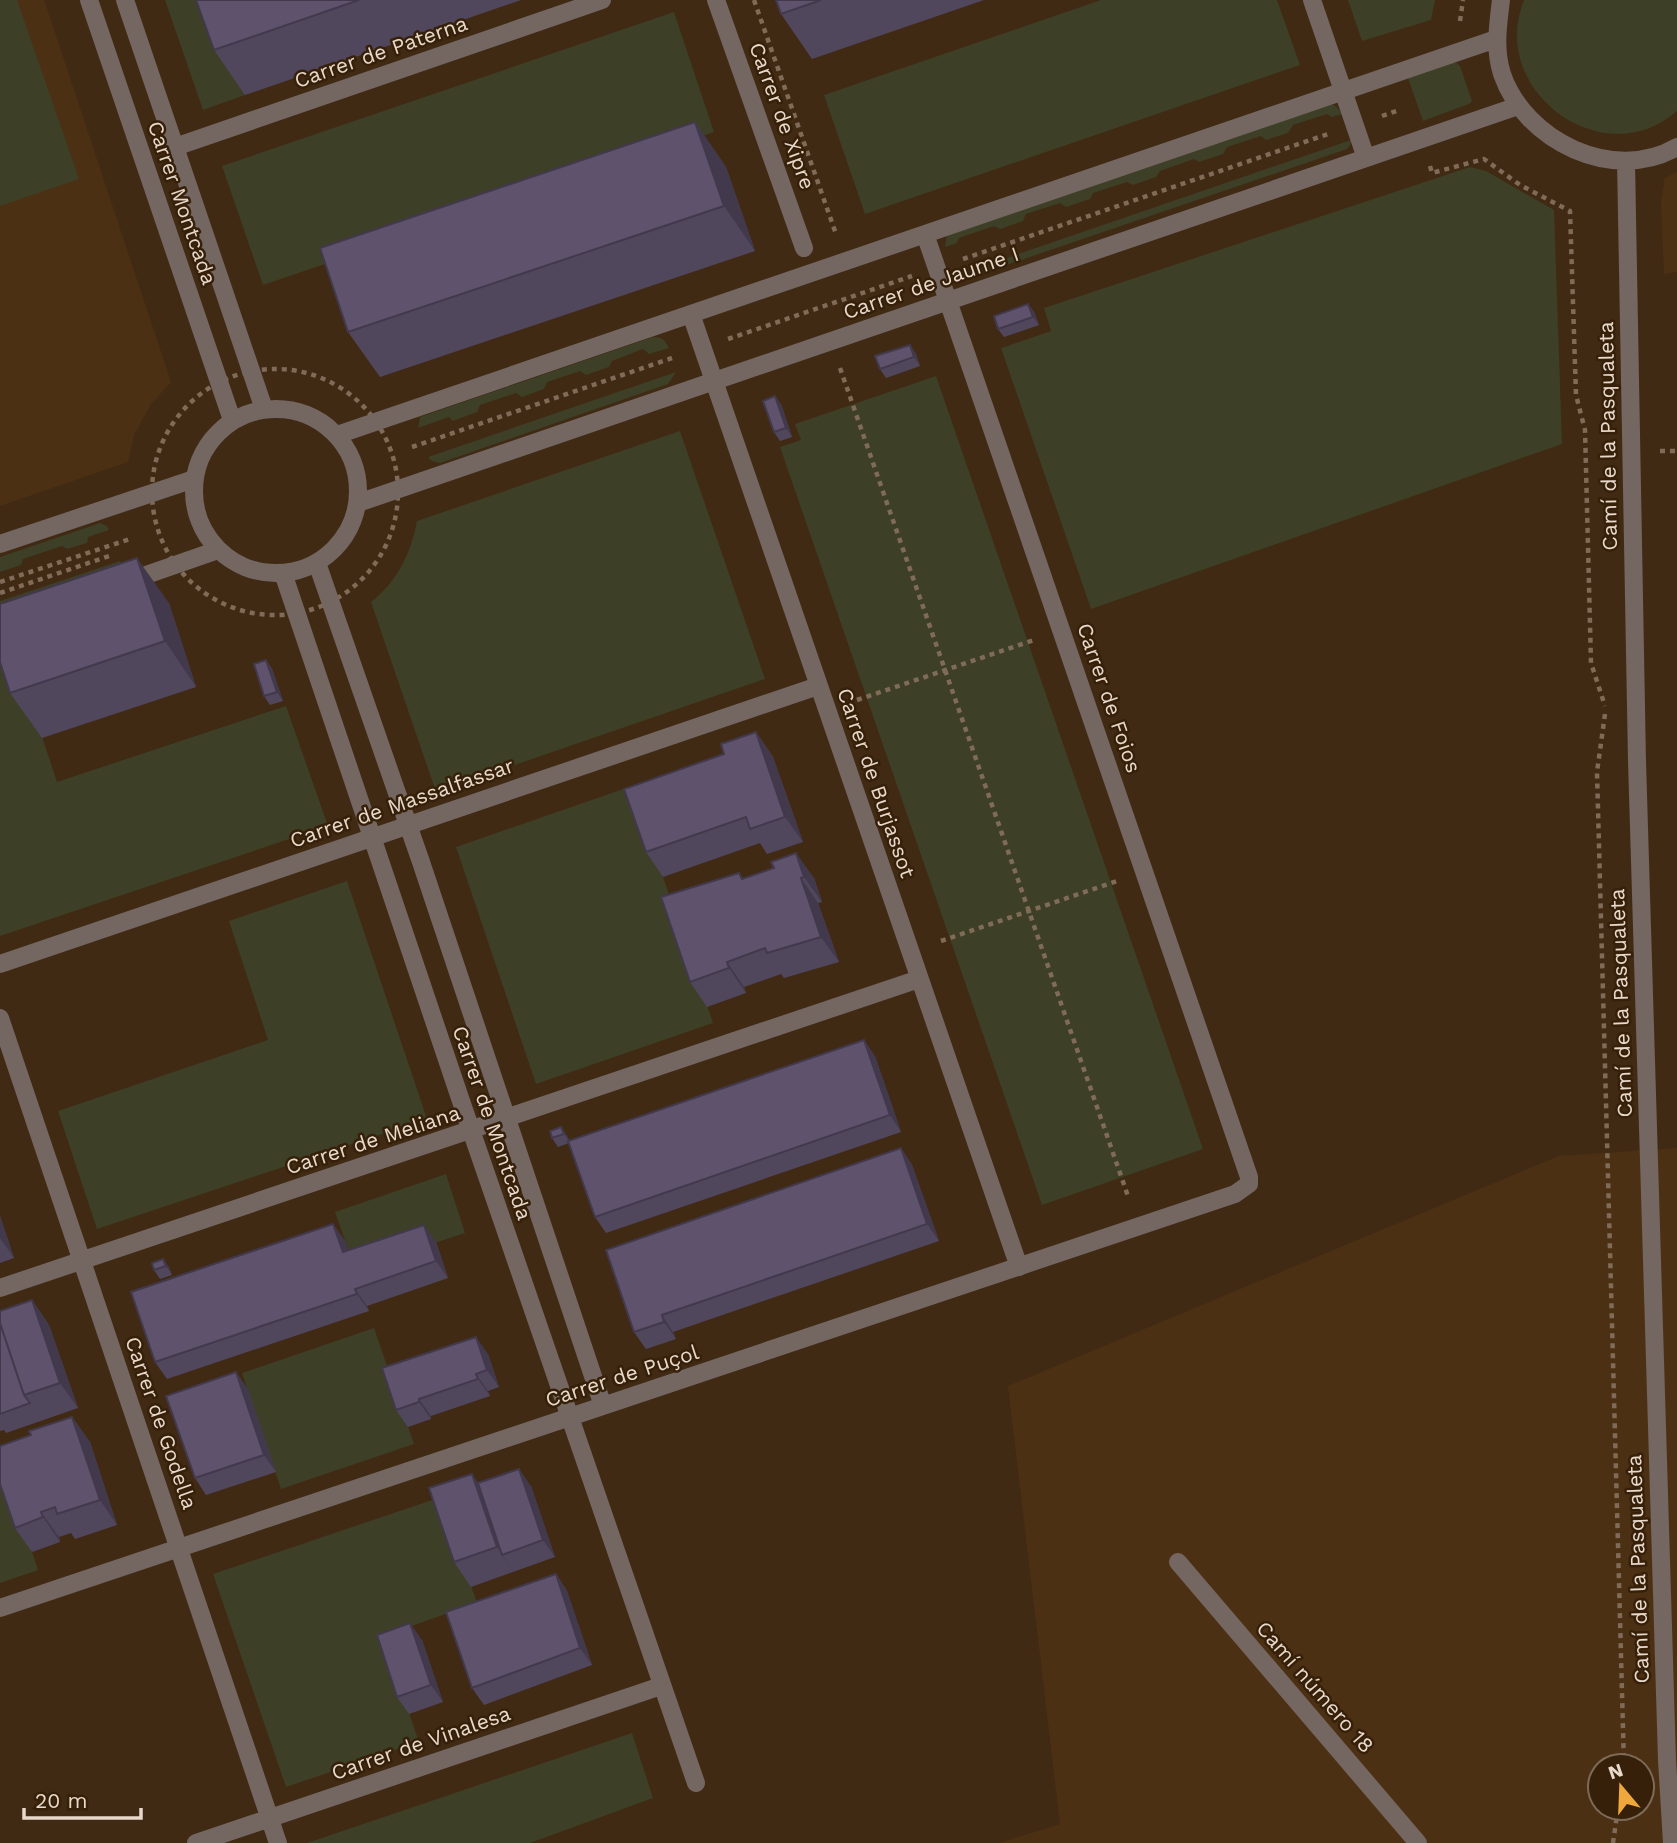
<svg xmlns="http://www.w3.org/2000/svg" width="1677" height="1843" viewBox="0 0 1677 1843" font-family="'Work Sans',sans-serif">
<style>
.built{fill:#4c3013;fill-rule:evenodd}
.green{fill:#3d3f26}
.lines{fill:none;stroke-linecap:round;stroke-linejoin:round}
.path{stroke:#7f6b58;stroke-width:4.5;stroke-dasharray:5 5;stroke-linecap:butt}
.minor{stroke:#746661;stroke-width:18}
.wall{fill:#51475d}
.shaded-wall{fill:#42394c}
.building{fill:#5e526c;stroke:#42394c;stroke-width:2}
.labels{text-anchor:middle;stroke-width:5;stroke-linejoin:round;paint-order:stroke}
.street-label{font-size:21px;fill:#e8d9cb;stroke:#362009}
</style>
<rect width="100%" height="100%" fill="#412a14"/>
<path class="built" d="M0,0H44L171,382L151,404L134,435L128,462L0,506Z
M1677,172V272L1664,274L1661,202L1665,178Z
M1677,1148V1843H999L1060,1824L1008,1386L1559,1156ZM1600,1766H1642V1808H1600Z"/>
<path class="green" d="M0,0H17L79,179L0,206Z
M165,0H212L245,95L203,110Z
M1101,0H1277L1300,65L865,214L824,95Z
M1348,0H1435L1431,20L1362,41Z
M1524,0H1677V111C1604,176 1487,91 1524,0Z
M674,12L714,132L263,285L222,166Z
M1452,63H1457L1460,66L1472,101L1469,104L1423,121L1408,78Z
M1330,103L1337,107L1342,114L1332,117L1327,114L1293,125L1288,133L1266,140L1261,136L1227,147L1223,154L1199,162L1194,159L1160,171L1156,177L1133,185L1127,182L1093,193L1090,199L1066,207L1060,203L1026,214L1023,221L1000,229L994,226L959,238L957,243L945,247L947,234Z
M1351,140L1350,145L1347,149L968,278L964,279L957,275Z
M1470,167L1486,171L1554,210L1562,444L1091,609L1001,348L1051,331L1044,308Z
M653,337C662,337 665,340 669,348L649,354L643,349L612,361L609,367L586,375L580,371L547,382L544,389L522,397L516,393L480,405L477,412L453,421L449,417L418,428L420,417Z
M676,372L668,384L440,463L432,461L428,457Z
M936,376L1203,1149L1042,1205L780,447L801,440L795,424Z
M680,431L765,679L436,792L371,602C397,582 411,553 417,521Z
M100,523L107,526L109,530L88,537L87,543L67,549L62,546L23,559L21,565L0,572V557Z
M120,561L122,566L0,611V601Z
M15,655L57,782L286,706L328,826L0,936V660Z
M632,786L713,1023L536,1084L456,847Z
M347,881L427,1119L97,1229L58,1111L268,1040L229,921Z
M446,1174L465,1233L355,1269L335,1212Z
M374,1328L414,1444L281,1489L242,1373Z
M0,1456L38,1570L0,1583Z
M441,1497L477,1603L383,1636L419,1742L286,1787L213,1574Z
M632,1733L653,1798L530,1843H307Z"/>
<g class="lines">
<path class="path" d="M754,0L836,234
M1460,21L1463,0
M1382,116L1399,110
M1430,166L1432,173L1484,159L1520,185L1570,211L1576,395L1585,430L1591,663L1605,706
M963,259L1328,134
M728,339L912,276
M840,368L1129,1199
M152 492a123 123 0 1 1 246 0a123 123 0 1 1-246 0Z
M412,447L672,358
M1660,451H1677
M0,582L130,539
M0,593L112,555
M857,700L1034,640
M1605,714L1597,772L1624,1766
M941,941L1117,881
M1613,1843L1618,1808"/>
<path class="minor" d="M89,0L232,420
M125,0L264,409
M716,0L804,248
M1312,0L1366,158
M1501,0C1498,25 1494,49 1502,74C1525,141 1613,184 1677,147
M175,147L602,0
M1626,161L1637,761L1667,1760L1672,1843
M691,314L1019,1267
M194 491a82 82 0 1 1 164 0a82 82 0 1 1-164 0Z
M337,435L1496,39
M358,503L1518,106
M0,544L194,479
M317,563L421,862L603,1406
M283,573L461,1101L696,1783
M126,582L218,550
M0,964L818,686
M0,1018L278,1843
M0,1288L919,979
M1178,1562L1418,1843
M0,1608L1235,1194L1249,1184V1177L925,234
M196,1843L661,1686"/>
</g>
<path class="wall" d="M196,0H521L245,95L214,50Z
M776,0H984L812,59L781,14Z
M695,122L726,167L755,251L380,377L348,332Z
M1028,304L1034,312L1039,325L1004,337L998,329Z
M910,345L916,354L920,366L886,378L880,369Z
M781,404L792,437L780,441L774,432Z
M169,603L196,687L42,738L10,693Z
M266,660L272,669L283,701L270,705L264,696Z
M756,732L773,757L803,842L767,854L760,843L663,877L646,852L724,754Z
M774,868L814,878L822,902L818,903L839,962L784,978L781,974L744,987L746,993L707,1007L690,982L743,879Z
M875,1056L901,1132L606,1233L595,1217L569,1143L558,1147L552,1138L561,1127L567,1136L569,1140Z
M901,1148L912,1165L939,1241L673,1332L676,1339L646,1349L634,1332Z
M0,1216L14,1258L0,1263Z
M333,1224L345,1241L348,1251L436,1242L448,1278L367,1306L369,1311L167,1379L155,1362Z
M152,1263L169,1267L172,1275L160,1279L154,1270Z
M32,1300L49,1325L78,1408L6,1433L4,1430L0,1431V1311Z
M488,1354L499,1387L488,1391L490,1396L431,1416V1419L408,1427L396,1410Z
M248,1389L276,1472L206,1495L195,1478Z
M72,1417L90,1442L117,1525L75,1539L71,1533L59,1537L60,1542L32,1552L15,1528L31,1435Z
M472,1474L478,1483L531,1486L555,1557L471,1587L454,1562Z
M556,1574L567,1591L592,1665L484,1705L472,1688Z
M422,1640L443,1702L409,1714L397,1697Z"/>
<path class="shaded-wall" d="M695,122L726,167L755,251L724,206Z
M1028,304L1034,312L1039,325L1033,317Z
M910,345L916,354L920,366L914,357Z
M775,396L781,404L792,437L786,428Z
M137,558L169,603L196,687L165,641Z
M266,660L272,669L283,701L277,692Z
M756,732L773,757L803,842L785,817Z
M796,853L814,878L822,902L804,877Z
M801,878L818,903L839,962L821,937Z
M727,962L744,987L746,993L729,968Z
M864,1040L875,1056L901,1132L890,1115Z
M561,1127L567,1136L570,1143L564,1134Z
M901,1148L912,1165L939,1241L927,1224Z
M0,1216L14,1258L0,1238Z
M333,1224L345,1241L355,1269L343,1252Z
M424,1225L436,1242L448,1278L436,1261Z
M163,1259L169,1267L172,1275L166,1266Z
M355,1289L367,1306L369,1311L357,1294Z
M32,1300L49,1325L78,1408L60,1383Z
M662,1315L673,1332L676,1339L664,1322Z
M476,1337L488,1354L499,1387L487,1370Z
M236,1372L248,1389L276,1472L264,1455Z
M476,1374L488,1391L490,1396L478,1379Z
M419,1399L431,1416V1419L419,1402Z
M72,1417L90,1442L117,1525L100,1500Z
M519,1469L531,1486L555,1557L543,1540Z
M472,1474L489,1499L502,1555L514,1572L497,1547Z
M41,1512L59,1537L60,1542L43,1517Z
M556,1574L567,1591L592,1665L580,1648Z
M410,1623L422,1640L443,1702L431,1685Z"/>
<path class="building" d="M196,0H359L214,50Z
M776,0H821L781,14Z
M695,122L724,206L348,332L320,248Z
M1028,304L1033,317L998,329L994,316Z
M910,345L914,357L880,369L875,356Z
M775,396L786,428L774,432L763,401Z
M137,558L165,641L10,693L0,662V604Z
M266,660L277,692L264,696L254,664Z
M756,732L785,817L750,829L746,817L646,852L624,789L724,754L721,744Z
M796,853L804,877L801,878L821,937L767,953L765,948L727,962L729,968L690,982L661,897L739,873L742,879L774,868L771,862Z
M864,1040L890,1115L595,1217L568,1141Z
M561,1127L564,1134L552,1138L550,1131Z
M901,1148L927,1224L662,1315L664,1322L634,1332L606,1250Z
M333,1224L343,1252L424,1225L436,1261L355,1289L357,1294L155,1362L131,1292Z
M163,1259L166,1266L154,1270L152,1263Z
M32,1300L60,1383L24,1395L0,1323V1311Z
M0,1323L24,1395L30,1403L0,1414Z
M476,1337L487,1370L476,1374L478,1379L419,1399V1402L396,1410L382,1368Z
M236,1372L264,1455L195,1478L166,1396Z
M72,1417L100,1500L57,1514L55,1507L41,1512L43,1517L15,1528L0,1484V1446L31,1435L29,1431Z
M519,1469L543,1540L502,1555L478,1483Z
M472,1474L497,1547L454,1562L429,1488Z
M556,1574L580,1648L472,1688L446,1612Z
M410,1623L431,1685L397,1697L377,1635Z"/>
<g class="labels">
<g class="street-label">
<text transform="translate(381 52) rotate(-19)" y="7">Carrer de Paterna</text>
<text transform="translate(782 116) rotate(70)" y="7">Carrer de Xipre</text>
<text transform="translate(182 203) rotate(71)" y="7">Carrer Montcada</text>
<text transform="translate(931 283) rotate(-19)" y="7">Carrer de Jaume I</text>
<text transform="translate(1608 436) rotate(-91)" y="7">Camí de la Pasqualeta</text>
<text transform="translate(1109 698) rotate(71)" y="7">Carrer de Foios</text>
<text transform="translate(876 783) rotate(71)" y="7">Carrer de Burjassot</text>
<text transform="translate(402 803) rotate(-19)" y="7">Carrer de Massalfassar</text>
<text transform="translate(1621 1003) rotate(-92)" y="7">Camí de la Pasqualeta</text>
<text transform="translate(492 1123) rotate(71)" y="7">Carrer de Montcada</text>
<text transform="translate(373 1140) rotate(-18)" y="7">Carrer de Meliana</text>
<text transform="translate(622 1376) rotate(-18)" y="7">Carrer de Puçol</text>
<text transform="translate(161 1423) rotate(71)" y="7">Carrer de Godella</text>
<text transform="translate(1638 1569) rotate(-92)" y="7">Camí de la Pasqualeta</text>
<text transform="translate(1315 1687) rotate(49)" y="7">Camí número 18</text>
<text transform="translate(421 1743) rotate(-19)" y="7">Carrer de Vinalesa</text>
</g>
</g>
<g transform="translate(1621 1787) rotate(341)"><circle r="33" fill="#362009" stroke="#7d6a57" stroke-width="2"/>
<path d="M0-5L12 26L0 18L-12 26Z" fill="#eea83c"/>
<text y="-10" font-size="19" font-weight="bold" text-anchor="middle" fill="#e8d9cb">N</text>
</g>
<path d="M24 1808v10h117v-10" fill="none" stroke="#e8d9cb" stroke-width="3.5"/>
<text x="35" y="1808" font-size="21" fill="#e8d9cb" stroke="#362009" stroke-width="5" paint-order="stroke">20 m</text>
</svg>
